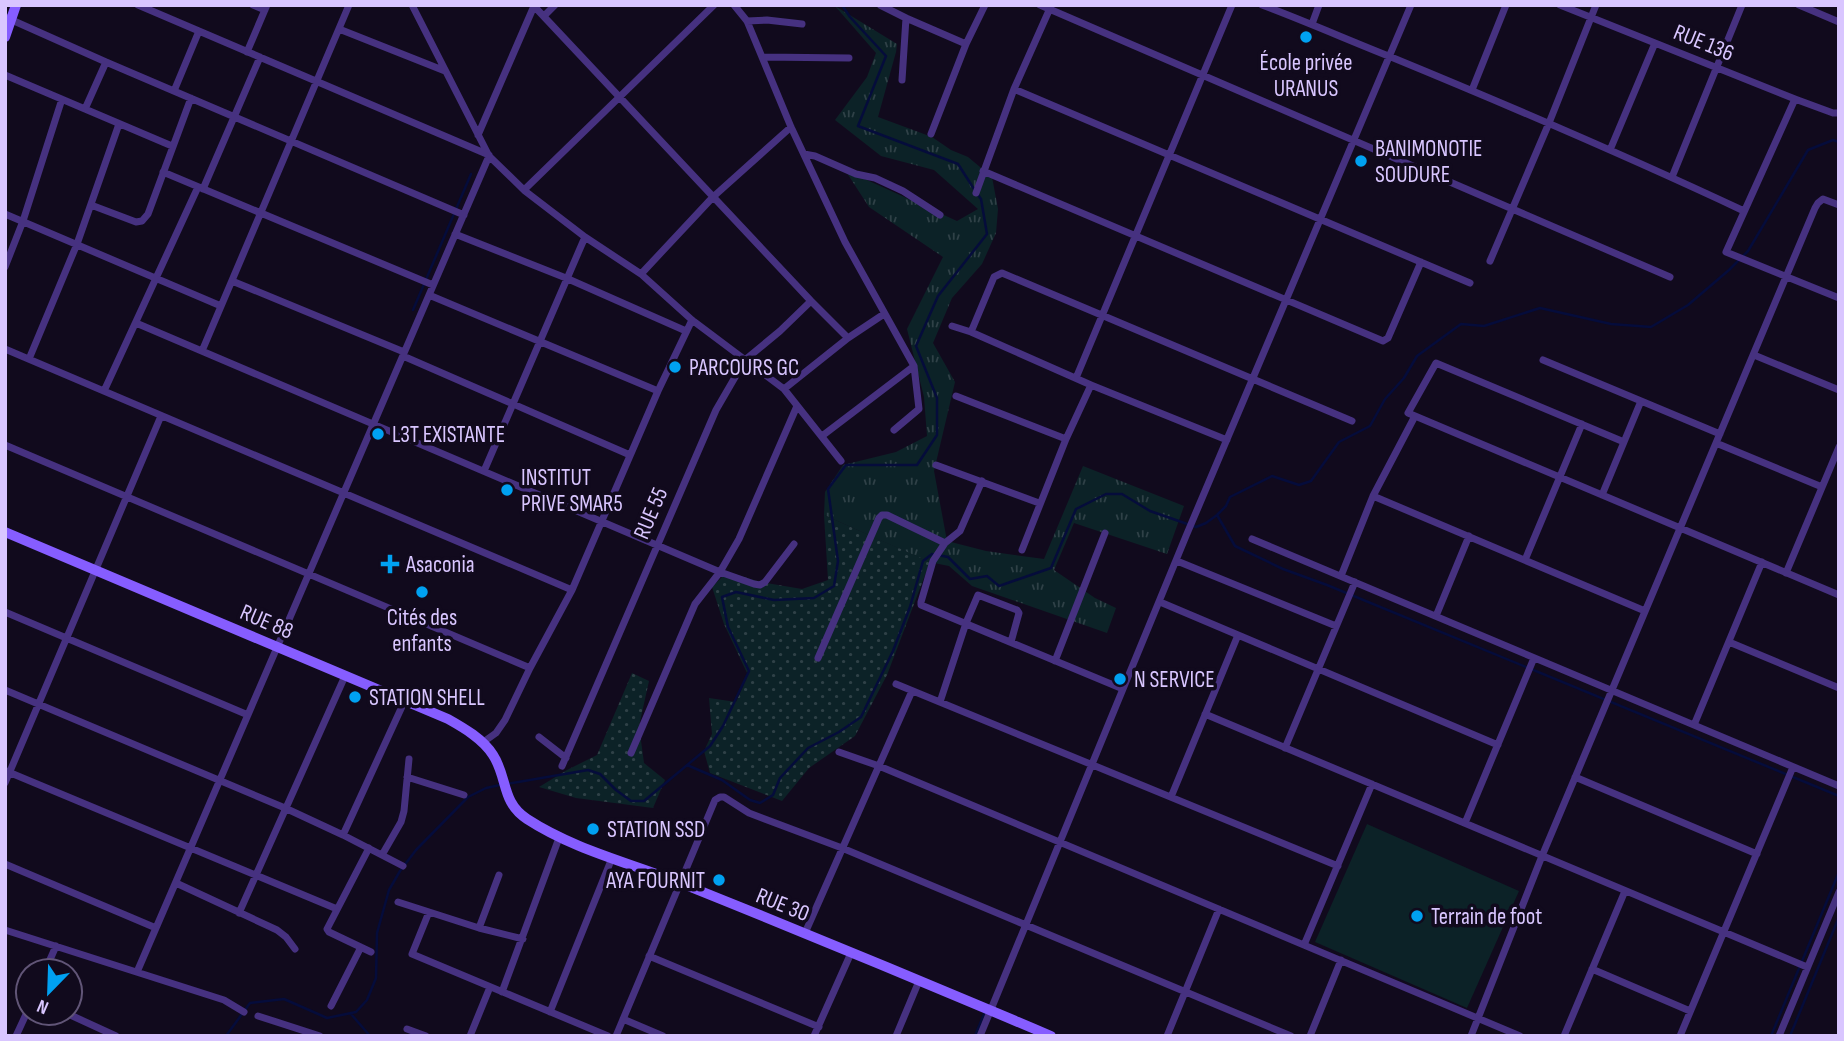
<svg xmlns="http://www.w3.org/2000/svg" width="1844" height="1041" viewBox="0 0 1844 1041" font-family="'Sofia Sans Condensed',sans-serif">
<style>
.grass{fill:url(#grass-tufts)}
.park{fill:url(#park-dots)}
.pitch{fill:#0c2227}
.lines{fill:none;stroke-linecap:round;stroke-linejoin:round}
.stream{stroke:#050c3b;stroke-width:2.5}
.street{stroke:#463180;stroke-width:7}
.secondary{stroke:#865dff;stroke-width:10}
.poi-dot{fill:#00a1f1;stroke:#110a1d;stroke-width:2.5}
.labels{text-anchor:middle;stroke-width:7;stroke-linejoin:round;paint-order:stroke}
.street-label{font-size:23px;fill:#d9c6ff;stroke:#110a1d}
.poi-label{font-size:23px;fill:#d9c6ff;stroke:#110a1d;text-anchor:start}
</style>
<defs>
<pattern id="grass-tufts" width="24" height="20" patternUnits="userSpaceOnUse" patternTransform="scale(1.75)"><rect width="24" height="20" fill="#0c2227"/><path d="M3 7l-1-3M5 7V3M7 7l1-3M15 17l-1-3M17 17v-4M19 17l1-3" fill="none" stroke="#2f4147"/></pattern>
<pattern id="park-dots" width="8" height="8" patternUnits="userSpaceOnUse" patternTransform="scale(1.75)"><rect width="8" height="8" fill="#0c2227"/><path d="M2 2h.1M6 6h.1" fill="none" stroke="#2f4147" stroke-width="1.8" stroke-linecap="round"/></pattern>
</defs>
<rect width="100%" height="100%" fill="#110a1d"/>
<path class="grass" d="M835,6L897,44L896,52L878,117L932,137L951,150L968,157L992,177L998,209L996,233L982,264L952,298L933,343L955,382L934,471L947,541L986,551L1044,559L1083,466L1184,506L1167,554L1074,523L1054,570L1095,598L1116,608L1107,633L972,586L949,566L929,562L824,515L825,492L843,465L896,452L927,436L924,397L907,329L943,257L869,207L845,170L957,221L978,209L934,170L881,156L835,120L867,77L876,53Z"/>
<path class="park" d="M824,515L930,562L887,675L855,736L809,768L782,801L710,773L704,751L712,734L709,698L736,702L748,675L724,624L712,587L727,572L761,582L802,589L828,580Z
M632,673L649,681L639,726L644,763L665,780L653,808L576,798L539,787L567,770L597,755Z"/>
<path class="pitch" d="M1367,824L1519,891L1467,1008L1315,942Z"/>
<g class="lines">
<path class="stream" d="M842,5L850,17L886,56L858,126L958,164L974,189
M413,310L471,174
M1217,515L1235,546L1283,569L1327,585L1839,796
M687,765L722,780L750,800L760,803L773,795L780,778L808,748L839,732L861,717L893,651L910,607L923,561L932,554L948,557L970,579L987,576L999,586L1051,568L1076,509L1106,494H1122L1150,511L1196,527L1206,523L1217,515L1226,506L1230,497L1272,476L1299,485L1311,481L1339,442L1370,426L1385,399L1404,378L1417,356L1461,324L1484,326L1540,308L1611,324L1651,327L1688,305L1729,270L1748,251L1808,150L1833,140L1839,142
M507,784L588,770L600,774L616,790L631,801H644L710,746L723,726L749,671L728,627L722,597L736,592L774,600L814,598L834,586L838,561L828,489L846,465H917L937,435V398L916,346L938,296L987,234L981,199L978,195
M351,1014L370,1036
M226,1036L250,1003L284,999L327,1018L356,1012L367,1000L376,978L377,933L389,890L400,871L416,850L468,797L486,788L500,785
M975,1036L984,1014
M1771,1036L1839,872
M1790,1036L1839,917"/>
<path class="street" d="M138,5L489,155
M253,5L265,10
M412,5L489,156L525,191L585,237L641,274L692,320L784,389L841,461
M533,5L811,301L848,338
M734,5L747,21L791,127L845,242L914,366L919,409L894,430
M880,5L906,18L966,44
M1040,5L1670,277
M1262,5C1305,21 1348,40 1391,57C1510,106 1627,156 1744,211
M1560,5L1795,99L1833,113H1839
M1799,5L1839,22
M544,16L555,5
M5,17L106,62L464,215
M747,21L767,20L802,24
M1312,24L1319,5
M339,29L445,71
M247,52L267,5
M763,57L849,58
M5,75L172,146
M902,80L906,18
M1014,89L1470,283
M1472,90L1506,5
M174,91L199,31
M1795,99L1726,252L1839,298
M85,109L106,62
M931,134L966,44L985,5
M478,135L534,6
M1610,150L1655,43
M804,154L815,156L856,174L875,178L903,191L940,215
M983,171L1383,341L1388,338L1421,262
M163,172L433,285
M1672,177L1742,5
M203,189L260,57
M524,190L714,5
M976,193L1014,89L1051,6
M91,205L136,222L142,221L148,214L191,98
M5,214L221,306
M455,234L566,278L686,331
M1490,261L1549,123L1596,5
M5,267L23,221L62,99
M641,274L713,197L791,127
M232,281L404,352
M429,295L658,391
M136,323L720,572L754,584L760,585L765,582L794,544
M952,326L971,332L994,277L1002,273L1352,421
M971,332L1091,385L1227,440
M5,349L572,590
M202,351L349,5
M1754,355L1839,390
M403,356L630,455
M29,359L77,244L119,124
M1543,360L1720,434
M1076,378L1232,5
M784,389L848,338L884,314
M104,391L198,187
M956,396L1066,439
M822,436L914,366
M1624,442L1436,363L1408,413L1839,595
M1716,443L1822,487
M5,445L530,668
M936,465L1039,503
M484,471L585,237
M982,481L960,531L945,543L933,561L921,602V605L1123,689
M1602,495L1641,401
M1373,496L1645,611
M1252,539L1839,786
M1022,550L1066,439L1091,385
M1525,560L1582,424
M1177,561L1336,626
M1786,573L1839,447
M1341,576L1373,496L1415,416
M1160,602L1498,745
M5,612L248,715
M1436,616L1469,536
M1729,642L1839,688
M818,658L879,518L882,515H887L945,543
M1055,661L1105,533
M896,684L1338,866
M5,690L285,808L343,835L403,866
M940,702L966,623L978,595L1017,610L1019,613L1011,642
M1205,714L1807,967
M1694,725L1762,562
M539,737L566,758
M482,743L496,733L505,720L530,668L572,590L658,391L692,320
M1285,748L1355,582
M839,752L879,766L1520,1036
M631,753L695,604L720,572L739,539L797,406
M562,766L716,410L745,360L780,331L811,301
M6,771L337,909
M407,777L464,795
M1575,777L1757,854
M5,783L161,416
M1171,797L1238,635
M1465,823L1534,658
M343,835L405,700
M369,848L327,929L329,932L371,952
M382,855L401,822L404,811L409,759
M5,864L156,928
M176,883L277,930L286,937L295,949
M398,902L479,928L523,939
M429,912L412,954L608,1036
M239,913L345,676
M479,928L499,875
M5,930L224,1000L244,1012
M805,933L912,691
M1304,945L1372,784
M649,956L819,1027
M1592,969L1690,1011
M45,971L56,946
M137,972L489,156
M502,992L559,838
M331,1006L361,947
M550,1012L612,858
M66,1013L116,1036
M258,1016L320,1036
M623,1019L663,1036
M407,1029L426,1036
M16,1036L28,1010
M470,1036L490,987
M616,1036L715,800L720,797H724L749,813L842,848L1291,1036
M814,1036L851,953
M896,1036L919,981
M980,1036L1186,536L1411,5
M1167,1036L1219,909
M1310,1036L1341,960
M1471,1036L1542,856L1815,208L1818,203L1823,199L1839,205
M1564,1036L1625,891
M1680,1036L1793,767
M1779,1036L1839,892"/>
<path class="secondary" d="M5,37L16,5
M5,532L448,719C464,728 483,739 493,755C508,778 501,802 527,819C576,851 635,864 688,886C810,935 931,985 1051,1036"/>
</g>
<g class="poi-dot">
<circle cx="1306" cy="37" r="7"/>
<circle cx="1361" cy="161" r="7"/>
<circle cx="675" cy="367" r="7"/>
<circle cx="378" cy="434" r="7"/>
<circle cx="507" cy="490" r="7"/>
<path d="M386.5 553.5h7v7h7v7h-7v7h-7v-7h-7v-7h7z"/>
<circle cx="422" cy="592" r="7"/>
<circle cx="1120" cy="679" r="7"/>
<circle cx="355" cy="697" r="7"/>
<circle cx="593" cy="829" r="7"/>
<circle cx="719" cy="880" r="7"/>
<circle cx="1417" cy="916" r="7"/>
</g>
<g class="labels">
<g class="street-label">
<text transform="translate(1704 42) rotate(22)" y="8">RUE 136</text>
<text transform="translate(650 513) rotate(-67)" y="8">RUE 55</text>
<text transform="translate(267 621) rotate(23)" y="8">RUE 88</text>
<text transform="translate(783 904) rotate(22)" y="8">RUE 30</text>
</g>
<g class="poi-label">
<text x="1306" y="70" text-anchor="middle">École privée<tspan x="1306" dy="26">URANUS</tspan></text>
<text x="1375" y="156">BANIMONOTIE<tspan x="1375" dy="26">SOUDURE</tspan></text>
<text x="689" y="375">PARCOURS GC</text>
<text x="392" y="442">L3T EXISTANTE</text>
<text x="521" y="485">INSTITUT<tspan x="521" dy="26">PRIVE SMAR5</tspan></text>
<text x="406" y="572">Asaconia</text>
<text x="422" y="625" text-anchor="middle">Cités des<tspan x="422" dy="26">enfants</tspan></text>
<text x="1134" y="687">N SERVICE</text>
<text x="369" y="705">STATION SHELL</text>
<text x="607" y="837">STATION SSD</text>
<text x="705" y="888" text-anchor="end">AYA FOURNIT</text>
<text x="1431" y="924">Terrain de foot</text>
</g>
</g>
<rect width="1844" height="1041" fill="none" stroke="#d9c6ff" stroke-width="14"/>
<g transform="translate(49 992) rotate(203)"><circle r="33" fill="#110a1d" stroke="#615577" stroke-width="2"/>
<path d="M0-5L12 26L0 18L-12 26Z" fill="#00a1f1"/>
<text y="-10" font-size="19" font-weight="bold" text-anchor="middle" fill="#d9c6ff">N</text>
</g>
</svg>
